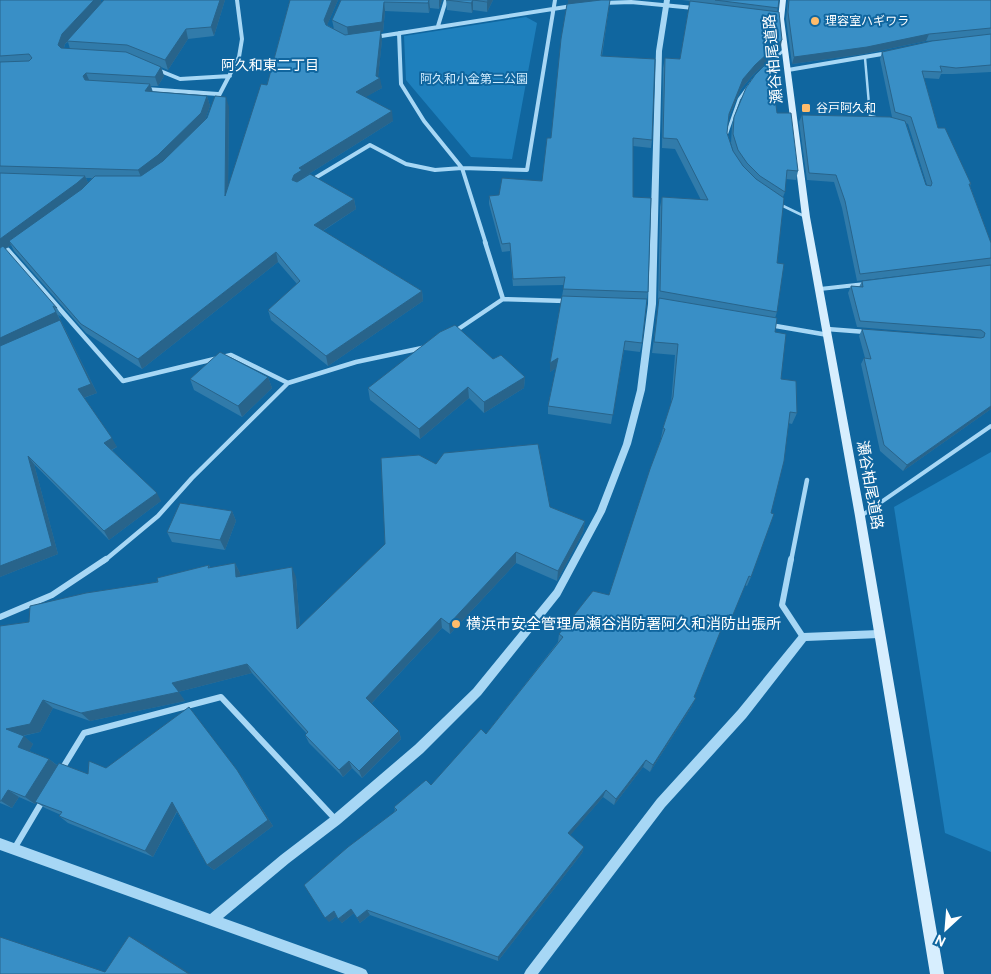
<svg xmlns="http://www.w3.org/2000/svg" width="991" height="974" viewBox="0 0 991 974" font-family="Overpass,'Noto Sans JP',sans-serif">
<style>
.green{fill:#1e80bd}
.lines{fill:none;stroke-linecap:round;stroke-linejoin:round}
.service-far1{stroke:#a7d7f5;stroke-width:2.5}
.service{stroke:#a7d7f5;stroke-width:4}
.minor-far2{stroke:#a7d7f5;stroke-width:4}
.minor-far1{stroke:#a7d7f5;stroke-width:4.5}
.minor{stroke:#a7d7f5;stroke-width:6}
.tertiary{fill:#a7d7f5;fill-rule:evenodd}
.secondary{fill:#d7eefe;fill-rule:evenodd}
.wall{fill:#317baa;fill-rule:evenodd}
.shaded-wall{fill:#28648b}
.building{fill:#398fc6;stroke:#28648b}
.poi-dot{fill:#ffbc6b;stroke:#10669f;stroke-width:2}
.labels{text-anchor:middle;stroke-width:4;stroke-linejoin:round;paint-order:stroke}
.far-poi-label{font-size:12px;fill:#fff;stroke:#10669f;text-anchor:start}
.far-park-label{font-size:12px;fill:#d0ecfe;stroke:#10669f}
.far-neighbourhood-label{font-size:14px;fill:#fff;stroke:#10669f}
.street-label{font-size:15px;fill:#fff;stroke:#10669f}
.poi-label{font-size:15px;fill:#fff;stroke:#10669f;text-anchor:start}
</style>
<rect width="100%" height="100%" fill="#10669f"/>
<path class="green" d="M526,17L537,23L512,159L471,157L406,80L404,36Z
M991,452V852L945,833L894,507Z"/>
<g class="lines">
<path class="service-far1" d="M865,58L870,116L875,117
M767,66L785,49
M726,136L739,99L753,80
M779,204L806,217"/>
<path class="service" d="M820,289L865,284
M861,516L991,426"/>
<path class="minor-far2" d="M603,3L631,2L694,8
M438,26L446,0
M399,33L401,84L424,121L462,168L486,244
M375,37L572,6
M158,70L180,79L230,76
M788,70L888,53
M146,89L218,94
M215,103L239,57L242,39L237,0
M310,181L370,145L406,164L435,170L462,168L527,170L555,0"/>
<path class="minor-far1" d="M485,242L503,299
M8,250L123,381L231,355L288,383
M770,325L828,335
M827,329L866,332
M454,332L503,299L566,301
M104,561L158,516L192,478L288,383L356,362L422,348
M791,561L807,480"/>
<path class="minor" d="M791,559L782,605L803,637
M0,617L52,595L106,559
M62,769L84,733L221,697L336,820
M14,849L43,800"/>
<path class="tertiary" d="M664,0H670L662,51L656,304L645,390L631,444L605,512L560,596L481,695L423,753L340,824L289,863L223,918L362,968L366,970L368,974H345L0,850V838L210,914L281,855L332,816L415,745L473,689L554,590L597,511L623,444L637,390L648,304L656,51Z
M879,630L882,631L884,634L882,637L879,638L806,641L746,718L665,807L538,974H524L526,970L657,799L738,710L800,634L803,633Z"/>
<path class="secondary" d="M780,0H786L784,19L810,217L865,516L944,974H930L855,516L802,217L778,19Z"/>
</g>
<path class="wall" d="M0,0H101L100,4L104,0H225L214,36L188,39L168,70L161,67L164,76L158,86H151L153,92L207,96L210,106L205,120L229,107L228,186L267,85L290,0H338L327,25L334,29L332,20L341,0H442L439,9L430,8L429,13L385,11L383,32H381L382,40L378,77L382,88L365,97L393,121L304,177V178L354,199L356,209L323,231L422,291L423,301L328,366L271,320L268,310L297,284L278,262L142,369L86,333L14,251L11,245L5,249L57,308L62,317L58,315L97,393L84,398L117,447L112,450L161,501L109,540L34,464L58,554L0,577ZM68,42L70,49L64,48L65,44ZM86,178H92L88,183Z
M446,0H493L487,12L473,10L472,13L447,10Z
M610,0L602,56L652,140L651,148L633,146V197L648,292L642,343L640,352L624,350L611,424L548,414V406L556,368L550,372V363L564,285L513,286L510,251L502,252L489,204V196L499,195L542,181L551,138Z
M682,0H779L777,12L780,50L753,75L741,89L728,119L727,133L734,154L731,143L732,125L734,117L777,113L798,171L796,180L786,179L785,192L783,197L777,263V312L775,318V332L781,379L797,413L792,424L788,423L751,577L747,586L745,585L728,626L723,624L694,697L692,706L650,772L643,767L614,805L603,797L570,835L584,847L582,853L498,961L370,915L360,923L354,913L342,923L337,916L329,922L395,810L394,807L431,785L486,734L558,642L559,634L609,595L661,439V438L663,428L671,404L675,355L652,353L659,301H658L660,207L662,197L701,200L675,149L662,148L663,68L665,58L680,59L690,1Z
M788,0H991V72L953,74H941L939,79L924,78L938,128L971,184L970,186L991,243V265L857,281L842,208L834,182L807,180L799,122L802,115L892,117L880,59L882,52L942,40L926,41L864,54L792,64L786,19ZM906,123L908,124L927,185H926Z
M991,265V409L903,471L880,451L861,364L864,358H865L859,336L862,329L979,338L977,337L857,327L848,293L851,286L859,287L862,281Z
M493,359L525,377L524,388L484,413L469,398L420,439L370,400L368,388Z
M268,377L272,388L242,417L194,390L190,379Z
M436,464L550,507L585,521L583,532L557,581L516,563L450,634L442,628L371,704L399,731L401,739L362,778L352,768L343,777L309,743L305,735L307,734L252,673L178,692L185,701L90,721L53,708L40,732L23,736L33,744L29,751L49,759L57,765L88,774L106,768L242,777L273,826L214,870L207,865L177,812L153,857L68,823L59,816L61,815L45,808L36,802L35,804L19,797L12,808L0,803V626L29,622L209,565L210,568L235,563L240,573V576L296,577L300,626L385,544Z
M232,511L236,521L225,550L172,542L167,532Z"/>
<path class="shaded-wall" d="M94,0H101L100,7L65,44L62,54L58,45L62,34Z
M220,0H225L214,36L211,27Z
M332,0H338L325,30L324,20Z
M429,0L430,8L429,13L428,3Z
M439,0H442L439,9Z
M473,0V10L472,13L471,3Z
M488,0H493L487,12V2Z
M568,0H603L568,4Z
M384,2L385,11L383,32H381L382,40L378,79L380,78L382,88L357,102L347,27Z
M186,29L188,39L168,70L165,60Z
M929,34L926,41L864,54L792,64L794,57Z
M782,40L780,50L753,75L741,89L726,123L729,114L743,79L755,65Z
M161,67L164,76L158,86L155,77Z
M86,73L90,82L86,85L83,76Z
M150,84L153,94L145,91Z
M207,96L210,106L204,123L162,165L142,179L138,170Z
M226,97L229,107L228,205L225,196Z
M392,111L393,121L304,177V180L296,185L292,180L294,175L299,168Z
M85,176L89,185L9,241L11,245L0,252V239Z
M354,199L356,209L316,235L314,225Z
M276,252L278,262L142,369L138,359Z
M422,291L423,301L328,366L326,356Z
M53,306L97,393L83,398L0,350V338Z
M558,358V367L550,372V363Z
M268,377L272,388L242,417L238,406Z
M525,377L524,388L484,413V402Z
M468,387L469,398L420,439L419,429Z
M991,406V409L903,471L907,465Z
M112,438L117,447L109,451L104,443Z
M28,456L34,464L58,554L0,577V566Z
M157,493L161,501L109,540L104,531Z
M232,511L236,521L225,550L220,540Z
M585,521L583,532L557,581L558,571Z
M516,552V563L450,634L449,624Z
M235,563L240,573L241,587L236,577Z
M292,567L296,577L301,639L297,629Z
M441,618L442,628L368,707L366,698Z
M247,664L252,673L178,692L172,683Z
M179,692L185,701L90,721L81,713Z
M696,698L692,706L650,772L653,765Z
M43,700L53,708L40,732L16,737L6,729Z
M399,731L401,739L362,778L359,771Z
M24,736L33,744L28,754L18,747Z
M49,759L58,766L35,804L25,797Z
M646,760L643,767L614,805L616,799Z
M349,761L352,768L343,777L339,770Z
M237,770L273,826L214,870L207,865Z
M8,790L19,797L12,808L1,801Z
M606,790L603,797L567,839L568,833Z
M172,802L178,809L153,857L145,851Z
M584,847L582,853L498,961V957Z
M351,909L354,913L342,923L338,919Z
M367,910L370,915L360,923L357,918Z
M334,911L337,916L329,922L325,918Z
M129,936L137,940L191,974H189Z"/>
<path class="building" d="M0,0H94L62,34L58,45L61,48L126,52L161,67L155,77L86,73L83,76L85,80L150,84L145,91L207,96L201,113L158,155L138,170L0,166V62L29,61L32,58L29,54L0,56Z
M104,0H220L211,27L186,29L165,60L127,45L67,41Z
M290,0H332L324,20L326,25L345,35L381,30L376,76L380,78L356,92L392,111L299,168L302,170L294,175L292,180L297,182L310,174L354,199L314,225L422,291L326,356L268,310L300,281L276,252L138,359L81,324L9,241L82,189L95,176H141L163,161L207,118L215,96L226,97L225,196L261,84L267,85Z
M341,0H429L428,3L384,2L382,22L347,27L332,20Z
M446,0H488L487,2L473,0L471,3Z
M601,0H610L601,56L655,59L652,140L633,138V197L651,198L648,292L563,289L565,277L513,279L510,243L502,244L489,196L499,195L502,178L542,181L547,138H551L561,39L567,4Z
M715,0H779L778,8Z
M789,0H991V28L929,34L867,47L794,57L788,12Z
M690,1L779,12L782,40L755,65L743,79L729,114L727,133L733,151L743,166L756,179L784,198L777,263L784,264L777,312L660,291L662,197L708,200L677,139L663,138L665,58L680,59Z
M991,34V65L956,68L940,66L942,72L922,71L938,128H945L971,184H969L991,243V258L860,274L845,201L836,175L809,173L802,115L890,117L905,121L926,185L931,186L932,183L911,117L895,112L882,52L932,41Z
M770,60L777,113H791L798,171L787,170L785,192L760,176L747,163L738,150L733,134L734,117L746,88L755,75Z
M0,173L85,176L77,183L0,239Z
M3,246L57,308L53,306L56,312L0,338V248Z
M991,265V406L907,465L884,445L864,358L871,359L862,329L981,338L984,337L985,333L981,330L860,321L851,286L863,287L862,281Z
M562,296L647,299L642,343L625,341L613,415L548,406L558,358L550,363Z
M659,298L777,318L775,332L786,334L781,379L796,381L797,413L790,412L784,461L771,513L774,514L751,577L749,576L732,617L727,615L694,697L696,698L653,765L646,760L616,799L606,790L568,833L584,847L498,957L367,910L357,918L351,909L338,919L334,911L325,918L304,885L348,847L397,810L394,807L426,780L431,785L481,729L486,734L563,637L559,634L593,591L609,595L650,469L665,429L663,428L673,397L678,344L654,342Z
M60,320L91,384L78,389L112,438L104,443L157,493L104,531L28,456L52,546L0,566V346Z
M455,325L493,359L501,355L525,377L484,402L468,387L419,429L368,388L440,332Z
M220,352L268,377L238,406L190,379Z
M538,444L550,507L585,521L558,571L516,552L449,624L441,618L366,698L399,731L359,771L349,761L339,770L305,735L308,732L247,664L172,683L179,692L81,713L43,700L30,724L6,729L24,736L18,747L49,759L25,797L8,790L1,801H0V626L29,622L30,606L86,593L158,582L157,578L209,565L208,568L235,563L236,577L292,567L297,629L385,544L381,458L419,455L436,464L444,453Z
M180,503L232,511L220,540L167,532Z
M189,707L237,770L268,820L207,865L172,802L145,851L59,816L62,812L35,802L59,763L88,774L89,761L106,768Z
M129,936L189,974H0V937L105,972Z"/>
<g class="poi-dot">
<circle cx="815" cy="21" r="5"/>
<rect x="801" y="103" width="10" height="10" rx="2.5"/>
<circle cx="456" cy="624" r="5"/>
</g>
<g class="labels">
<g class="far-poi-label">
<text x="825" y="25">理容室ハギワラ</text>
<text x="816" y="112">谷戸阿久和</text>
</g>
<g class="far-park-label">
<text x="474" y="83">阿久和小金第二公園</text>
</g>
<g class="far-neighbourhood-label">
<text x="270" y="70">阿久和東二丁目</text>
</g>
<g class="street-label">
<text transform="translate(773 59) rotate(-95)" y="5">瀬谷柏尾道路</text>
<text transform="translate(870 485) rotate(80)" y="5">瀬谷柏尾道路</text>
</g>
<g class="poi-label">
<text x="466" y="629">横浜市安全管理局瀬谷消防署阿久和消防出張所</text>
</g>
</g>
<g transform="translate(946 929) rotate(206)" stroke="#10669f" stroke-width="4" paint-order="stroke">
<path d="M0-4L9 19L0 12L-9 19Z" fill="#ffffff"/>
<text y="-8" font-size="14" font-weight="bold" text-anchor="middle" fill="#ffffff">N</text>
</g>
</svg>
